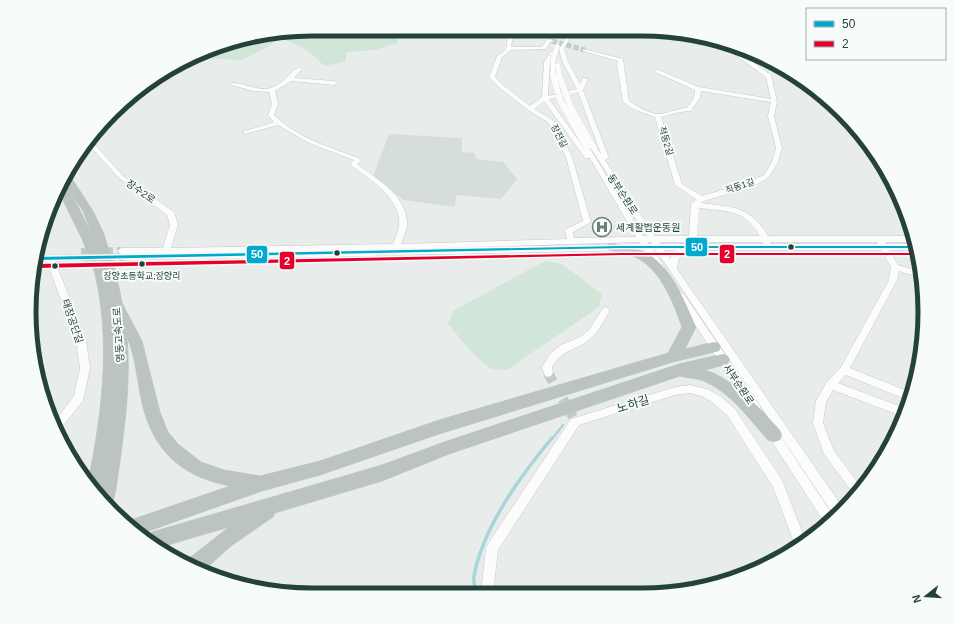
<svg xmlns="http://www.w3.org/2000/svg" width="954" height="624" viewBox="0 0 954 624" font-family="Arial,'Noto Sans KR',sans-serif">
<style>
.built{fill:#d6dedb}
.green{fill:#d1e6d8}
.water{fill:#a9d4db}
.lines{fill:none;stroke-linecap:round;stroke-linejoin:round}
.stream-far1{stroke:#a9d4db;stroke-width:2.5}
.stream{stroke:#a9d4db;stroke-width:3.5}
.minor-tunnel-far2{stroke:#c1cbc8;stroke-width:5;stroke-dasharray:5 2.5;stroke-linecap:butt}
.minor-tunnel-far1{stroke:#c1cbc8;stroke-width:8;stroke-dasharray:8 4;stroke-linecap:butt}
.minor-tunnel{stroke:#c1cbc8;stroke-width:10;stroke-dasharray:10 5;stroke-linecap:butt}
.minor-casing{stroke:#c5cac8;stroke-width:1}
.highway-casing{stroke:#c3ccc9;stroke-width:1}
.minor{fill:#fcfcfc;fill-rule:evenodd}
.highway{fill:#bcc4c2;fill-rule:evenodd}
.minor-bridge-far1-casing{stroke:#c5cac8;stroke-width:5.5;stroke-linecap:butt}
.minor-bridge-casing{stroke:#c5cac8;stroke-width:6;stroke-linecap:butt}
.highway-bridge-casing{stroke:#c3ccc9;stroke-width:12;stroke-linecap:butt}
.minor-bridge-far1{stroke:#fcfcfc;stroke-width:5}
.minor-bridge{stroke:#fcfcfc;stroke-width:6}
.highway-bridge{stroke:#bcc4c2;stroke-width:11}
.bus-1-casing{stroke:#f7fbf9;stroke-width:3}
.bus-2-casing{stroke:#f7fbf9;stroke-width:3}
.bus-1{fill:#00a9ce;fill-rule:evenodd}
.bus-2{fill:#e4002b;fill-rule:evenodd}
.bus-dot{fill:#24423a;stroke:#f7fbf9;stroke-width:1.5}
.labels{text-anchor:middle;stroke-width:4;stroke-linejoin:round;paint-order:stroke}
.far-street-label{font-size:9px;fill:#24423a;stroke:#f7fbf9}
.bus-label{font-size:9px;fill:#24423a;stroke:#f7fbf9}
.street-label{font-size:10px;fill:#24423a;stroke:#f7fbf9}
.poi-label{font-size:10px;fill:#24423a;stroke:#f7fbf9;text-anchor:start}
.near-street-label{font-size:12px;fill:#24423a;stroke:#f7fbf9}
.rim{fill:none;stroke:#24423a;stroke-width:5}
.line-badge{stroke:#f7fbf9;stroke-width:1.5}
.badge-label{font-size:11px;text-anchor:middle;font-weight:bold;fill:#fff}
</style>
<rect width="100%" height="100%" fill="#e8edeb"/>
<path class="built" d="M389,134L462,138V152L474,153L476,159L503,162L517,179L501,199L456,195L455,207L403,200L373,176Z"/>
<path class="green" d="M312,29L394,30L399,33L397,43L375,50L347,52L345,62L324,66C309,50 299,44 278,38L268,47L242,60L193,58L221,44Z
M545,261L562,264L602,294L599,307L507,370L491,369L475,356L448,324L453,311Z"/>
<path class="water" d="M769,59L792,75C779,74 775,69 763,65L764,62Z"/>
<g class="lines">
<path class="stream-far1" d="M552,439L563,425"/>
<path class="stream" d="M476,594C475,588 473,581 474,576C483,527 521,475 552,438"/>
<path class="minor-tunnel-far2" d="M552,41L585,50"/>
<path class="minor-tunnel-far1" d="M81,252L121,251
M83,258L124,257"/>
<path class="minor-tunnel" d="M548,373L573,417"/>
<g class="minor-casing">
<path id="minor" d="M509,30H514L511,47H542L547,39L555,41L550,42L546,49L511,50L502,57L495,77L504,86L530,106L542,97L544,62L554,48L559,49L550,62L548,96L577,89L562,61L559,49L571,31H575L564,48L568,61L580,84L583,78L588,79L583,90L609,158L605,160L655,236H689L691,205L696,199L675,185L655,117L633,109L623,102L617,65L618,61L583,51V49L623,59L629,101C636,106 650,114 659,114C668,114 677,108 687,108L694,98L695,90L655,72V70H659L699,87L771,99L766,77L734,54L730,47L736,49L738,52L771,75L777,101L774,116L782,148L778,162L769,177L754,186L704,201L701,203C732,207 751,206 768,236H915V242H885L886,244H916L917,250H889L898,265L921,272L922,278L899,271L897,280L850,368L912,393L910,401L846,375L838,383L907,409L904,417L833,390L826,402L823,423L834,451L862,488L856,497L824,454L813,423L816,401L827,382L841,367L889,280L891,267L881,250H689C680,254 678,259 677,269L844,509L835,517L656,250H653L665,268L664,270H658L644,250L394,255L390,252L394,249L641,244L639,242L378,250L169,254L378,251L379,253L375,256L124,260L120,257L124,254H161H121L117,251L121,248H163L170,225L167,215L119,178L86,142L89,138L123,176L174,212L178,225L171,248L393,244C395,238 398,232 399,226C402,198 370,180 351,165L350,164L354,160L309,143L278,125L245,134L242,132L274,122L268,115L272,104L269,92L254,91L231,85V83C244,82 258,92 271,88C283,84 290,72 299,67L302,69L294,78L334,81L337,83L334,85L291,81L275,91L278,104L274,115C297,138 332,148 361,159V161L357,164C377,179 409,197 407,226C406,232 403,238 401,244L567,239L565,231L566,229L583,221L566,157L548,122L528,110L500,88L489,77L497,56L506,50ZM701,91L771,102L768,116L776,148L772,162L764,175L748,182L702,196L682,184L661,117L680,112L691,111L700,98ZM578,92L601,154L596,147H592L591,148L647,236H643L589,147L584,148L549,99ZM544,101L585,158H590L636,237L574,238L573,232L591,222L572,157L553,120L534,109ZM699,208C726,211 745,209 760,236H697ZM647,242H651L652,244H649ZM659,242H762L764,244H660ZM770,242H877L878,244H770ZM664,250H676L670,259Z
M83,255L87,258L86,260L55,261L86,340L90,368L83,401L59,430L55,421L74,396L80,368L76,340L47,262L36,261L37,256Z
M680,292L683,293L760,406L761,409L760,412L756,413L752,412L677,297L676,295L677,293Z
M606,307L610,310C604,321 597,335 586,342C572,352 563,349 552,367L553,373L551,376L548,377L545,376L542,367L550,354L561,345L580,337L589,330L603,308Z
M690,385L707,389L720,396L735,409L782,480L806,542L796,548L773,487L727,415L712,402L701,396L690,393L675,395L579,425L498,550L494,584L496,594H483L482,584L486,548L488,544L571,419L675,387Z
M771,426L775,428L834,517L826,525L767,434L766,431L767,428Z"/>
</g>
<g class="highway-casing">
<path id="highway" d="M68,176L71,177L93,211L104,234L102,237L98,238L92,234L83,211L64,183Z
M63,185L66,186L77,204L94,239L92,242H84L82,239L59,192Z
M612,243C623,246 635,247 645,252C671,266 685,301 696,327L685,349L714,342L719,343L721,347L719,351L673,362L439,434L320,475L262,491L140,534L126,525L125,522L230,486C182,477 153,451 142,403C137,381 136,358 127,337C131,381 125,425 119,468C117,481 116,495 111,507L88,482C102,413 111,343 95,274L97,271H105L110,268L114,269L116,272L122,303L142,341L160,412L168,432L178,444L201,462L224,470L260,476L320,461L439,420L668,353L682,327C673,302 661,269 635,257C626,253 617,252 608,250L606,247L608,244Z
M723,354L728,356L730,360L728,364L705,370C736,380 758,407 780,430L782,435L780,440L774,442L768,440C749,419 729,390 701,380C694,378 686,378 680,376L449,454L382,481L275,513L273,517L231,546L202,572L187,563V560L229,527L161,547L145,537L152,532L382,465L447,441L679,364Z"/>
</g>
<use href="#minor" class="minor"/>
<use href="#highway" class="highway"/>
<g class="minor-bridge-far1-casing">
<path id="minor-bridge-far1" d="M558,66L559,76
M553,76V60L557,47"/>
</g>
<g class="minor-bridge-casing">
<path id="minor-bridge" d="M553,75L560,100L587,148
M559,75L571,108L594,148"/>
</g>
<g class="highway-bridge-casing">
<path id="highway-bridge" d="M98,234L110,272
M88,239L101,274"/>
</g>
<use href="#minor-bridge-far1" class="minor-bridge-far1"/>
<use href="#minor-bridge" class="minor-bridge"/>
<use href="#highway-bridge" class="highway-bridge"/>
<g class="bus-1-casing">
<path id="bus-1" d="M621,246H916L917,248H621L36,260L37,257Z"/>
</g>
<g class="bus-2-casing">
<path id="bus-2" d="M621,253H917L918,255H621L37,268L35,267V265L37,264Z"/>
</g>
<use href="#bus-1" class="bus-1"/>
<use href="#bus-2" class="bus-2"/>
</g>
<defs>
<g id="hospital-ring" transform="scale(1)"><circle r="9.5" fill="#f7fbf9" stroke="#697e78" stroke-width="1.5"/><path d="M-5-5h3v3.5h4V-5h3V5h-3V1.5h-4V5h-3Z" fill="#697e78"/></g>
</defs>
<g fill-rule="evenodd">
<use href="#hospital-ring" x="602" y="227"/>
</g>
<g class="bus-dot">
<circle cx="791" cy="247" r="3.5"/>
<circle cx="337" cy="253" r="3.5"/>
<circle cx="142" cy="264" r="3.5"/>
<circle cx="55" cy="266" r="3.5"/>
</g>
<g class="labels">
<g class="far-street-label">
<text transform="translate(559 136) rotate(63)" y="3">장전길</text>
<text transform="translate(666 141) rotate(73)" y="3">적동2길</text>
<text transform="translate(740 186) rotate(-19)" y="3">직동1길</text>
</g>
<g class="bus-label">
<text x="142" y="279">장양초등학교;장양리</text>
</g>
<g class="street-label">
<text transform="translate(141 191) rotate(35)" y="4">장수2로</text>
<text transform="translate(623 194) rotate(57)" y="4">동부순환로</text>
<text transform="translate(73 321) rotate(71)" y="4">태장공단길</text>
<text transform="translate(118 335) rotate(-94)" y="4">영동고속도로</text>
<text transform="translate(739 384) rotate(56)" y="4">서부순환로</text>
</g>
<g class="poi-label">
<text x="616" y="231">세계활법운동원</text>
</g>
<g class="near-street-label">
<text transform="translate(633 404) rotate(-17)" y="4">노하길</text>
</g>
</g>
<path d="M0 0H954V624H0ZM312 36H642A276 276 0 0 1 918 312V312A276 276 0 0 1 642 588H312A276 276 0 0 1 36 312V312A276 276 0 0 1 312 36Z" fill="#f7fbf9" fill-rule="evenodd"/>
<path class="rim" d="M312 36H642A276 276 0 0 1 918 312V312A276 276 0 0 1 642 588H312A276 276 0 0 1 36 312V312A276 276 0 0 1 312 36Z"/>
<g class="line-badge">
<rect x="685" y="237" width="23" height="20" rx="4" fill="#00a9ce"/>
<rect x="719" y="244" width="16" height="20" rx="4" fill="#e4002b"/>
<rect x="246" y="245" width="22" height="19" rx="4" fill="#00a9ce"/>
<rect x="279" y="251" width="16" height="19" rx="4" fill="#e4002b"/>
</g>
<g class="badge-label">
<text x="697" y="251">50</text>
<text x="727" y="258">2</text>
<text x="257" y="258">50</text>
<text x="287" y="265">2</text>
</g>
<rect x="806" y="8" width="140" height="52" fill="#f7fbf9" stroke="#a3b1ad"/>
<rect x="814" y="21" width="20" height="6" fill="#00a9ce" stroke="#a3b1ad"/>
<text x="842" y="28" font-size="12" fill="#24423a">50</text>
<rect x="814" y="41" width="20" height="6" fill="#e4002b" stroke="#a3b1ad"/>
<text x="842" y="48" font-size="12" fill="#24423a">2</text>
<g transform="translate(926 596) rotate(253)" stroke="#f7fbf9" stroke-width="3" paint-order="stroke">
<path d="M0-3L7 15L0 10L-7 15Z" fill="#24423a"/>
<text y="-6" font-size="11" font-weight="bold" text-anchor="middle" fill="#24423a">N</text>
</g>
</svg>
